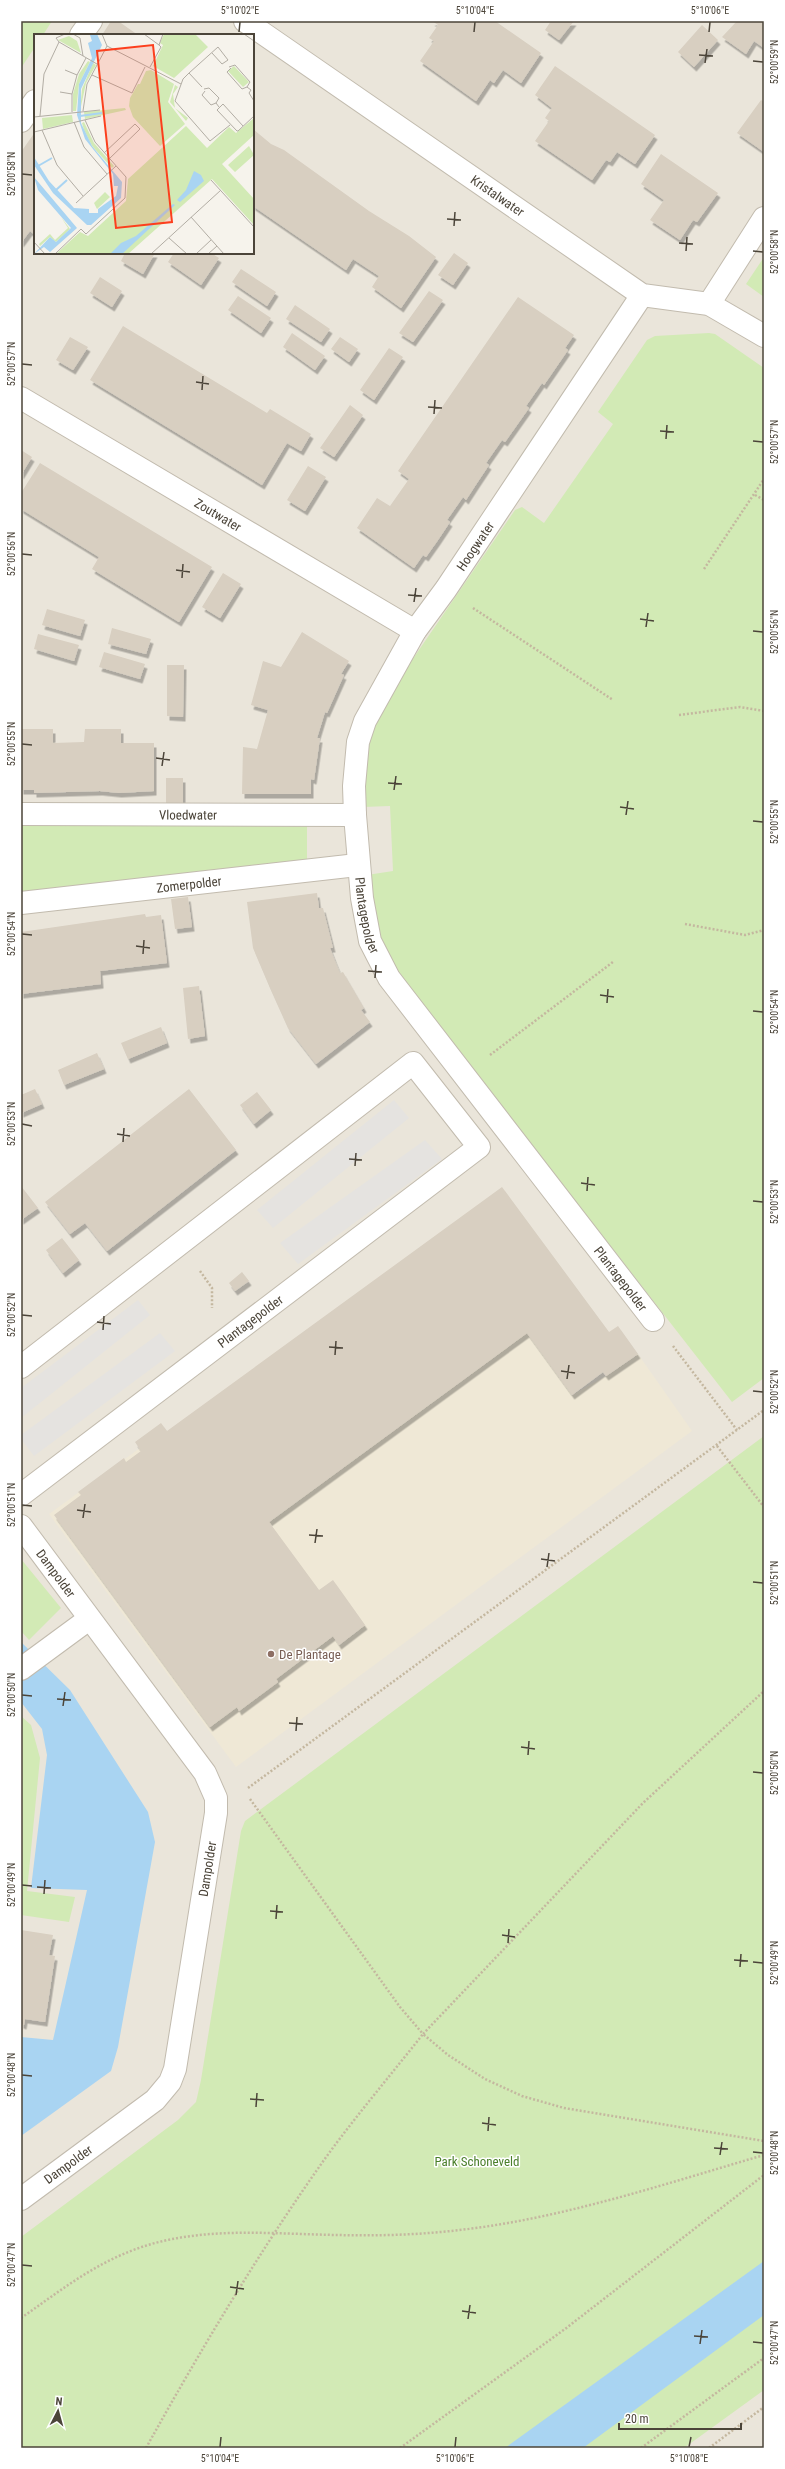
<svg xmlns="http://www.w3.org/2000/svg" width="785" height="2469" viewBox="0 0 785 2469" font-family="'Roboto Condensed',sans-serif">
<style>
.residential{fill:#eae5da;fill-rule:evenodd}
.education{fill:#efe8d6}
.green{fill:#d2eab5}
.parking{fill:#e5e3e0}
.water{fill:#a9d4f2}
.building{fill:#d8cfc1;filter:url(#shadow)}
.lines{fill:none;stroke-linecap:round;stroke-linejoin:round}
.minor-casing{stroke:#c2bbae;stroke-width:24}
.path{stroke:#c4b79f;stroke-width:2.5;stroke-dasharray:2 2;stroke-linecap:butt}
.minor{stroke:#fff;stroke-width:22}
.ticks{fill:none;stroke:#4b4439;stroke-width:1.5}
.education-dot{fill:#8d6e63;stroke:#fff;stroke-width:1.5}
.labels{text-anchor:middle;stroke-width:3;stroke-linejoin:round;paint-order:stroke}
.street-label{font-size:13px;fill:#4b4439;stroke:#fff}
.education-label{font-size:13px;fill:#785e54;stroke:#fff;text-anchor:start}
.park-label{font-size:13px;fill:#4a7f2a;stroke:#fff}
.inset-river{fill:none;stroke:#a9d4f2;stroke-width:2}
.inset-road{fill:none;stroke:#b2ada4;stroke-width:1}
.view{fill:#fc3f1d;fill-opacity:0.15;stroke:#fc3f1d;stroke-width:2}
.inset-edge{fill:none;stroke:#4b4439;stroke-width:2}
.neatline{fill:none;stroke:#4b4439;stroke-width:1.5}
.ticks-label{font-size:10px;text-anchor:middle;fill:#4b4439}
</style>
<defs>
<filter id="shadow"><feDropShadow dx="2.5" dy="4.5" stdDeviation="0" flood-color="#0004"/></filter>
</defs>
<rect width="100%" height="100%" fill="#f6f3ec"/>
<path class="residential" d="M21,21H764V2448H21ZM35,35H253V253H35Z"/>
<path class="education" d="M527,1332L572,1395L606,1376L638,1354L692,1431L236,1767L49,1514L162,1432L243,1541Z"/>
<path class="green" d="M21,21H52L43,35H35V47L21,68Z
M764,257V297L746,284Z
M709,333L715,334L764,368V1378L732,1402L394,968L374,923L367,875L393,871L390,806L363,807V759L371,731L386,698L515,510L522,507L544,523L613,424L598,412L647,340L655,336Z
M307,823V862L21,893V826Z
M764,1436V2390L684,2448H21V2237L178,2120L196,2102L201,2080L241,1831L245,1821Z
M21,1559L61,1608L29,1640L21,1631Z
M21,1716L31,1725L40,1758L27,1891L75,1897L69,1922L21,1915Z"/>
<path class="parking" d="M394,1100L409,1118L273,1228L257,1210Z
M425,1140L442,1159L298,1264L280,1243Z
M138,1300L150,1315L21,1418V1388Z
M160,1333L175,1351L34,1456L21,1439V1435Z"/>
<path class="water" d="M21,1642L70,1690L148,1812L155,1842L118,2047L111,2071L21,2136V2037L53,2040L87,1890L31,1888L47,1755L42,1729L21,1702Z
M764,2261V2315L583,2448H505Z"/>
<path class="building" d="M111,21H118L138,35H102Z
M432,21H495L541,53L521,83L503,70L494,83L490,80L476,101L420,61L434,41L429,38L438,25Z
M551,21H574L559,40L545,30Z
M737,21H764V48L754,41L746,54L722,37Z
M702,25L718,40L694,67L678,52Z
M555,66L655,135L635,164L617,152L610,162L606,160L592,180L535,141L549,121L545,118L552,108L535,95Z
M761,100L764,102V152L737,133Z
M253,129L271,144L284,150L369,211L409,236L436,257L401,308L372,287L379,276L353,259L346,270L253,206Z
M35,132V235L30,231L21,243V152Z
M661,154L718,193L697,222L693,220L680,240L650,220L664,200L641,184Z
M125,253H155L143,274L121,261Z
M174,253H211L219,258L201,285L168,262Z
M454,253L468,263L453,285L438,275Z
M241,269L276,292L267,306L232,282Z
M100,277L122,291L112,307L90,293Z
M429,291L443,300L413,342L399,333Z
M238,296L271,318L261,333L228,310Z
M518,297L574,335L565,348L568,350L544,385L542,383L526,406L529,408L505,442L502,440L486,463L489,465L477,483L466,500L463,497L447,520L450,522L438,540L426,557L423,555L414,568L357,528L377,498L390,506L409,479L398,471Z
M295,305L330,329L321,342L286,319Z
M123,326L267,413L270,409L311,434L301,451L287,443L262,485L90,380Z
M292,333L325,356L315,370L283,347Z
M70,337L88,347L73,370L56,360Z
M340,337L358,349L349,362L331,349Z
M389,348L403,357L374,400L360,390Z
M350,405L363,415L334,457L320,448Z
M21,450L32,457L21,475Z
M40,463L212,567L179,622L92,569L99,557L21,509V493Z
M308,466L326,477L305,511L287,500Z
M223,573L241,584L220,618L202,607Z
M47,609L85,620L80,636L42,625Z
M112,628L151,639L146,654L108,644Z
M302,632L349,661L341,674L344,675L327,713L325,712L317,738H320L314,780L311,779V794H242L243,747L257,749L268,710L251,705L263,661L281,667Z
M38,634L79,645L74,661L34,649Z
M104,652L145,664L140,679L99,667Z
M167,665H184L183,717L167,716Z
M21,729H53V743L84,742L85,729H121V743H154V791L119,793L100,791L34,793V790H21Z
M166,778H183V805H166Z
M317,893L319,908H323L333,948H330L335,961L340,973L343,972L364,1008L361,1010L370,1022L316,1064L288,1028L270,988L253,948L247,902Z
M188,897L192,927L175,929L171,899Z
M145,914L146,917L161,915L167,963L100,971L101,984L21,994V932Z
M199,986L205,1036L188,1039L183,988Z
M161,1027L167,1043L128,1059L121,1043Z
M97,1053L104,1069L64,1085L58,1070Z
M35,1089L42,1104L21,1113V1095Z
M189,1089L236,1150L107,1251L85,1223L70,1234L45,1202Z
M257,1092L271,1110L254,1124L240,1105Z
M21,1186L38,1208L21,1220Z
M502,1187L609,1332L618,1326L638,1354L606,1376L603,1372L572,1395L527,1333L269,1522L319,1590L333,1580L365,1625L339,1645L333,1636L276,1679L278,1682L239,1711L237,1707L210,1727L54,1515L81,1495L78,1492L124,1458L126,1462L141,1451L135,1442L161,1423L167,1431Z
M62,1238L79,1260L63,1273L46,1250Z
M242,1272L249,1281L235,1291L229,1283Z
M21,1930L53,1935L49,1955L55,1956L45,2022L25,2019L24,2025L21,2024Z"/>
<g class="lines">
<g class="minor-casing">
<g id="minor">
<path id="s1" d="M245,21L642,295L709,304L764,336"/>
<path d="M81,35L91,21"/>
<path d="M21,121L35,101"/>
<path id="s2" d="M642,295L446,589L415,631L365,721L358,742L354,786L355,815L362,898L370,941L389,978L653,1320"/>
<path d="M709,304L764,218"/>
<path id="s3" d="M21,398L415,631"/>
<path id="s4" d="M21,814L355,815"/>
<path id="s5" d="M21,903L357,865"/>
<path d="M21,1367L413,1063L479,1147L21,1495"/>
<path id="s6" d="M21,1526L205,1773L216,1798V1813L175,2069L170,2082L155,2100L21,2199"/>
<path d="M21,1669L89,1619"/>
</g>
</g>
<path class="path" d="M755,495L764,500
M704,569L764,479
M473,608L613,700
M679,715L740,707L764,711
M685,924L745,935L764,930
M490,1055L613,962
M200,1271L212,1288V1308
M673,1346L737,1430
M717,1446L764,1507
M248,1788L764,1410
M250,1799L400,2007L423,2034L643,1803L764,1691
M21,2318C53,2296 83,2272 119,2256C188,2224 265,2234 338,2235C375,2236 413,2235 451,2231C558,2220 661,2185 764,2155
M146,2448C201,2349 259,2252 324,2160C355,2117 390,2076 423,2034L448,2055L485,2079L522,2096L564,2108L764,2141
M400,2448L565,2329L764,2175
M641,2448L764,2358
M709,2448L764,2407"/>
<use href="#minor" class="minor"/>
</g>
<path class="ticks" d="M239,32L240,22M474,32L475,22M709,32L710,22M699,55L713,56M753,61L763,62M705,63L707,49M22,174L32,175M447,219L461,220M454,226L455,212M679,243L693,244M686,251L687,237M753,251L763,252M22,364L32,365M196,382L209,384M202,390L203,376M428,407L442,408M434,414L435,400M660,431L674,432M666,439L667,425M753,441L763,442M22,554L32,555M176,570L190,572M182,578L183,564M408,595L422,596M414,602L416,588M640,619L654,621M646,627L648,613M753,631L763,632M22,744L32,745M156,758L170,760M162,766L164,752M388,783L402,784M394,790L396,776M620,807L634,809M626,815L628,801M753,821L763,822M22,934L32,935M136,946L150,948M143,954L144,940M368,971L382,972M375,978L376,965M600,995L614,997M607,1003L608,989M753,1011L763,1012M22,1124L32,1126M117,1134L130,1136M123,1142L124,1128M349,1159L362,1160M355,1166L356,1153M581,1183L595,1185M587,1191L588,1177M753,1201L763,1202M22,1315L32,1316M97,1322L111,1324M103,1330L104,1316M329,1347L343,1348M335,1355L336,1341M561,1371L575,1373M567,1379L569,1365M753,1391L763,1392M22,1505L32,1506M77,1510L91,1512M83,1518L85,1504M309,1535L323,1536M315,1543L317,1529M541,1559L555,1561M547,1567L549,1553M753,1582L763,1583M22,1695L32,1696M57,1699L71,1700M63,1706L65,1692M289,1723L303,1724M296,1731L297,1717M521,1747L535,1749M528,1755L529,1741M753,1772L763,1773M22,1885L32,1886M37,1887L51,1888M44,1894L45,1880M270,1911L283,1912M276,1919L277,1905M502,1935L515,1937M508,1943L509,1929M734,1960L748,1961M753,1962L763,1963M740,1967L741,1954M22,2075L32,2076M250,2099L264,2100M256,2107L257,2093M482,2123L496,2125M488,2131L489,2117M714,2148L728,2149M753,2152L763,2153M720,2155L722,2142M22,2265L32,2266M230,2287L244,2289M236,2295L238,2281M462,2311L476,2313M468,2319L470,2305M694,2336L708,2337M753,2342L763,2343M700,2344L702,2330M220,2447L221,2437M455,2447L456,2437M689,2447L691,2437"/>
<circle class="education-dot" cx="271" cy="1654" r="4"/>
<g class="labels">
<g class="street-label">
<text dy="5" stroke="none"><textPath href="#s1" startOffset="307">Kristalwater</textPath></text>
<text dy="5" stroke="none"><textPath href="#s3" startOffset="229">Zoutwater</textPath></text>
<text transform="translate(475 546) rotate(-56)" y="5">Hoogwater</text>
<text dy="5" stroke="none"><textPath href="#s4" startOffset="167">Vloedwater</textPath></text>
<text dy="5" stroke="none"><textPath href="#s5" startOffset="169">Zomerpolder</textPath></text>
<text dy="5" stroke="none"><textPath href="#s2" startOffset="705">Plantagepolder</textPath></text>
<text dy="5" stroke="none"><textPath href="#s2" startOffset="1152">Plantagepolder</textPath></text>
<text transform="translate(250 1321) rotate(-37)" y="5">Plantagepolder</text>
<text dy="5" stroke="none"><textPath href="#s6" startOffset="59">Dampolder</textPath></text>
<text transform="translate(207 1869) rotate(-81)" y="5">Dampolder</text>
<text transform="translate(68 2164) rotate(-36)" y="5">Dampolder</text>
</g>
<g class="education-label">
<text x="279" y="1659">De Plantage</text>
</g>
<g class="park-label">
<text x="477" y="2166">Park Schoneveld</text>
</g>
</g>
<g transform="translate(34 34)">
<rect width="220" height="220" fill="#f6f3ec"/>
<path d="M130,0H161L174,13L140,44L119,32L129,11L126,9ZM35,2L43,7L47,19L24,6ZM54,27L56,28L45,50L42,77H39V60L45,40ZM59,29L62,31L52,49L46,77L48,55ZM200,32L215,48L209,53L194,37ZM117,36L140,50L134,68L151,90L126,112L99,83L95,72L96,64L104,50H106L112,37ZM141,51L144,53L139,60L141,74L154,84L152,87L136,68ZM91,74L92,76L51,85L50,78ZM38,81L39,88L9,95L8,84ZM220,84V101L188,130L220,165V191L178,145L94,220H22L46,198L54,202L92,167L94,145L152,92L173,114L195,93L202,99ZM50,88L60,109L80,132L78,134L58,112L50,96L48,89ZM215,112L220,121L201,138L194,131ZM71,158L76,163L63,175L60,169ZM27,183L36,195L22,208L16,203L6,212L5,210L16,200L21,206L34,194Z" fill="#d2eab5"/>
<path d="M52,0H63L68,11L47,55V89L58,112L88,148L87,164L57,191H53L19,159L0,131V123L15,147L40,174L55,175V179H64V175L82,162L84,152H80L79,140L51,105L43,81L45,50L58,24L54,9L58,7L56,1ZM160,137L167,141L170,147L146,168L143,166L152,156ZM0,143L43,194L16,218L10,213L0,220L16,203L22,208L37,194L4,156ZM139,170L141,171L88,220H76L87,209L102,202Z" fill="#a9d4f2"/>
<path class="inset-river" d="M46,82L68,79M4,132L18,124M22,156L33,146"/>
<path class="inset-road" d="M39,0L46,4L49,22M68,0L73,12L147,50M110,0L125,11M210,0L220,7M25,8L22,4L31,0M178,19L188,30L194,26L184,13L155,39L149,45L141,67L176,107L196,91M116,33L127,13L125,11L129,0M195,33L201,31L216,48L213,53M197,34L193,38L208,55L213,53L217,56M31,36L43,41M155,39L168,53M58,41L98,59L111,33M170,55L175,54L185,64L182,69M217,56L215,59L220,67M171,57L168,61L177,71L182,69L185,73M26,58L38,60M49,77L53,50L73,12M38,78V60L43,41L52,24M6,82L10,40L25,8L63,30M0,83L66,76M40,88L50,113L73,140M209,92L189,70L183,76L203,97H204L220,82M8,96L23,131L49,162M0,98L67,82M70,119L101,90L106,95L75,125M177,146L220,193M42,169L82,132M157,183L190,220M135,204L153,220M0,208L11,220M21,220L47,195L52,200L91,164L92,143L61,108L51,86M117,220L187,156M162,220L177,206M174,220L183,212"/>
<path class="view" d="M119,11L138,188L82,194L63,17Z"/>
<rect width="220" height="220" class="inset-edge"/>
</g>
<rect width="785" height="2469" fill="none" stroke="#ffffff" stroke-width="44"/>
<g transform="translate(58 2411) rotate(6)" stroke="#ffffff" stroke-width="3" paint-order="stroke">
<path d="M0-3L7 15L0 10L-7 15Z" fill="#4b4439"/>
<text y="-6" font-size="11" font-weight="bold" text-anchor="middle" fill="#4b4439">N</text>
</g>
<path d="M619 2423v6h122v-6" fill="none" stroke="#4b4439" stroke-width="2"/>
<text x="625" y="2423" font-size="12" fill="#4b4439" stroke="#ffffff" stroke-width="3" paint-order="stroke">20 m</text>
<rect x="22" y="22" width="741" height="2425" class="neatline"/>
<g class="ticks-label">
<text x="240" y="14">5°10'02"E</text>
<text x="475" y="14">5°10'04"E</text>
<text x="710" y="14">5°10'06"E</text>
<text transform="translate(774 62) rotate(-90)" y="4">52°00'59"N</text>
<text transform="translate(11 174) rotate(-90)" y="4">52°00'58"N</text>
<text transform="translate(774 252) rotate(-90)" y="4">52°00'58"N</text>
<text transform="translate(11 364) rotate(-90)" y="4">52°00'57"N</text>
<text transform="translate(774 442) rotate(-90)" y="4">52°00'57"N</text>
<text transform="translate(11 554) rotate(-90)" y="4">52°00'56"N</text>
<text transform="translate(774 632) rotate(-90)" y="4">52°00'56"N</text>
<text transform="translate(11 744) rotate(-90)" y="4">52°00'55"N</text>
<text transform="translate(774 822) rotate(-90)" y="4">52°00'55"N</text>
<text transform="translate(11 934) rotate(-90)" y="4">52°00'54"N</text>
<text transform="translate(774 1012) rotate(-90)" y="4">52°00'54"N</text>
<text transform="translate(11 1124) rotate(-90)" y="4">52°00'53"N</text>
<text transform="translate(774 1202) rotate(-90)" y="4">52°00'53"N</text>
<text transform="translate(11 1315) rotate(-90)" y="4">52°00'52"N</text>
<text transform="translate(774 1392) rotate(-90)" y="4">52°00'52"N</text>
<text transform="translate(11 1505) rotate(-90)" y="4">52°00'51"N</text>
<text transform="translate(774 1583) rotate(-90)" y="4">52°00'51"N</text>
<text transform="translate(11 1695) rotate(-90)" y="4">52°00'50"N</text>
<text transform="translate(774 1773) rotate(-90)" y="4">52°00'50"N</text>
<text transform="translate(11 1885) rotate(-90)" y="4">52°00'49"N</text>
<text transform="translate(774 1963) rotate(-90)" y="4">52°00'49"N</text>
<text transform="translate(11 2075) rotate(-90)" y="4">52°00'48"N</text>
<text transform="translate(774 2153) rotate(-90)" y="4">52°00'48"N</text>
<text transform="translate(11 2265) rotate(-90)" y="4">52°00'47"N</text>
<text transform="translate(774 2343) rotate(-90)" y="4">52°00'47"N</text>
<text x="220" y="2462">5°10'04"E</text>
<text x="455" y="2462">5°10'06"E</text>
<text x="689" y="2462">5°10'08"E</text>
</g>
</svg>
